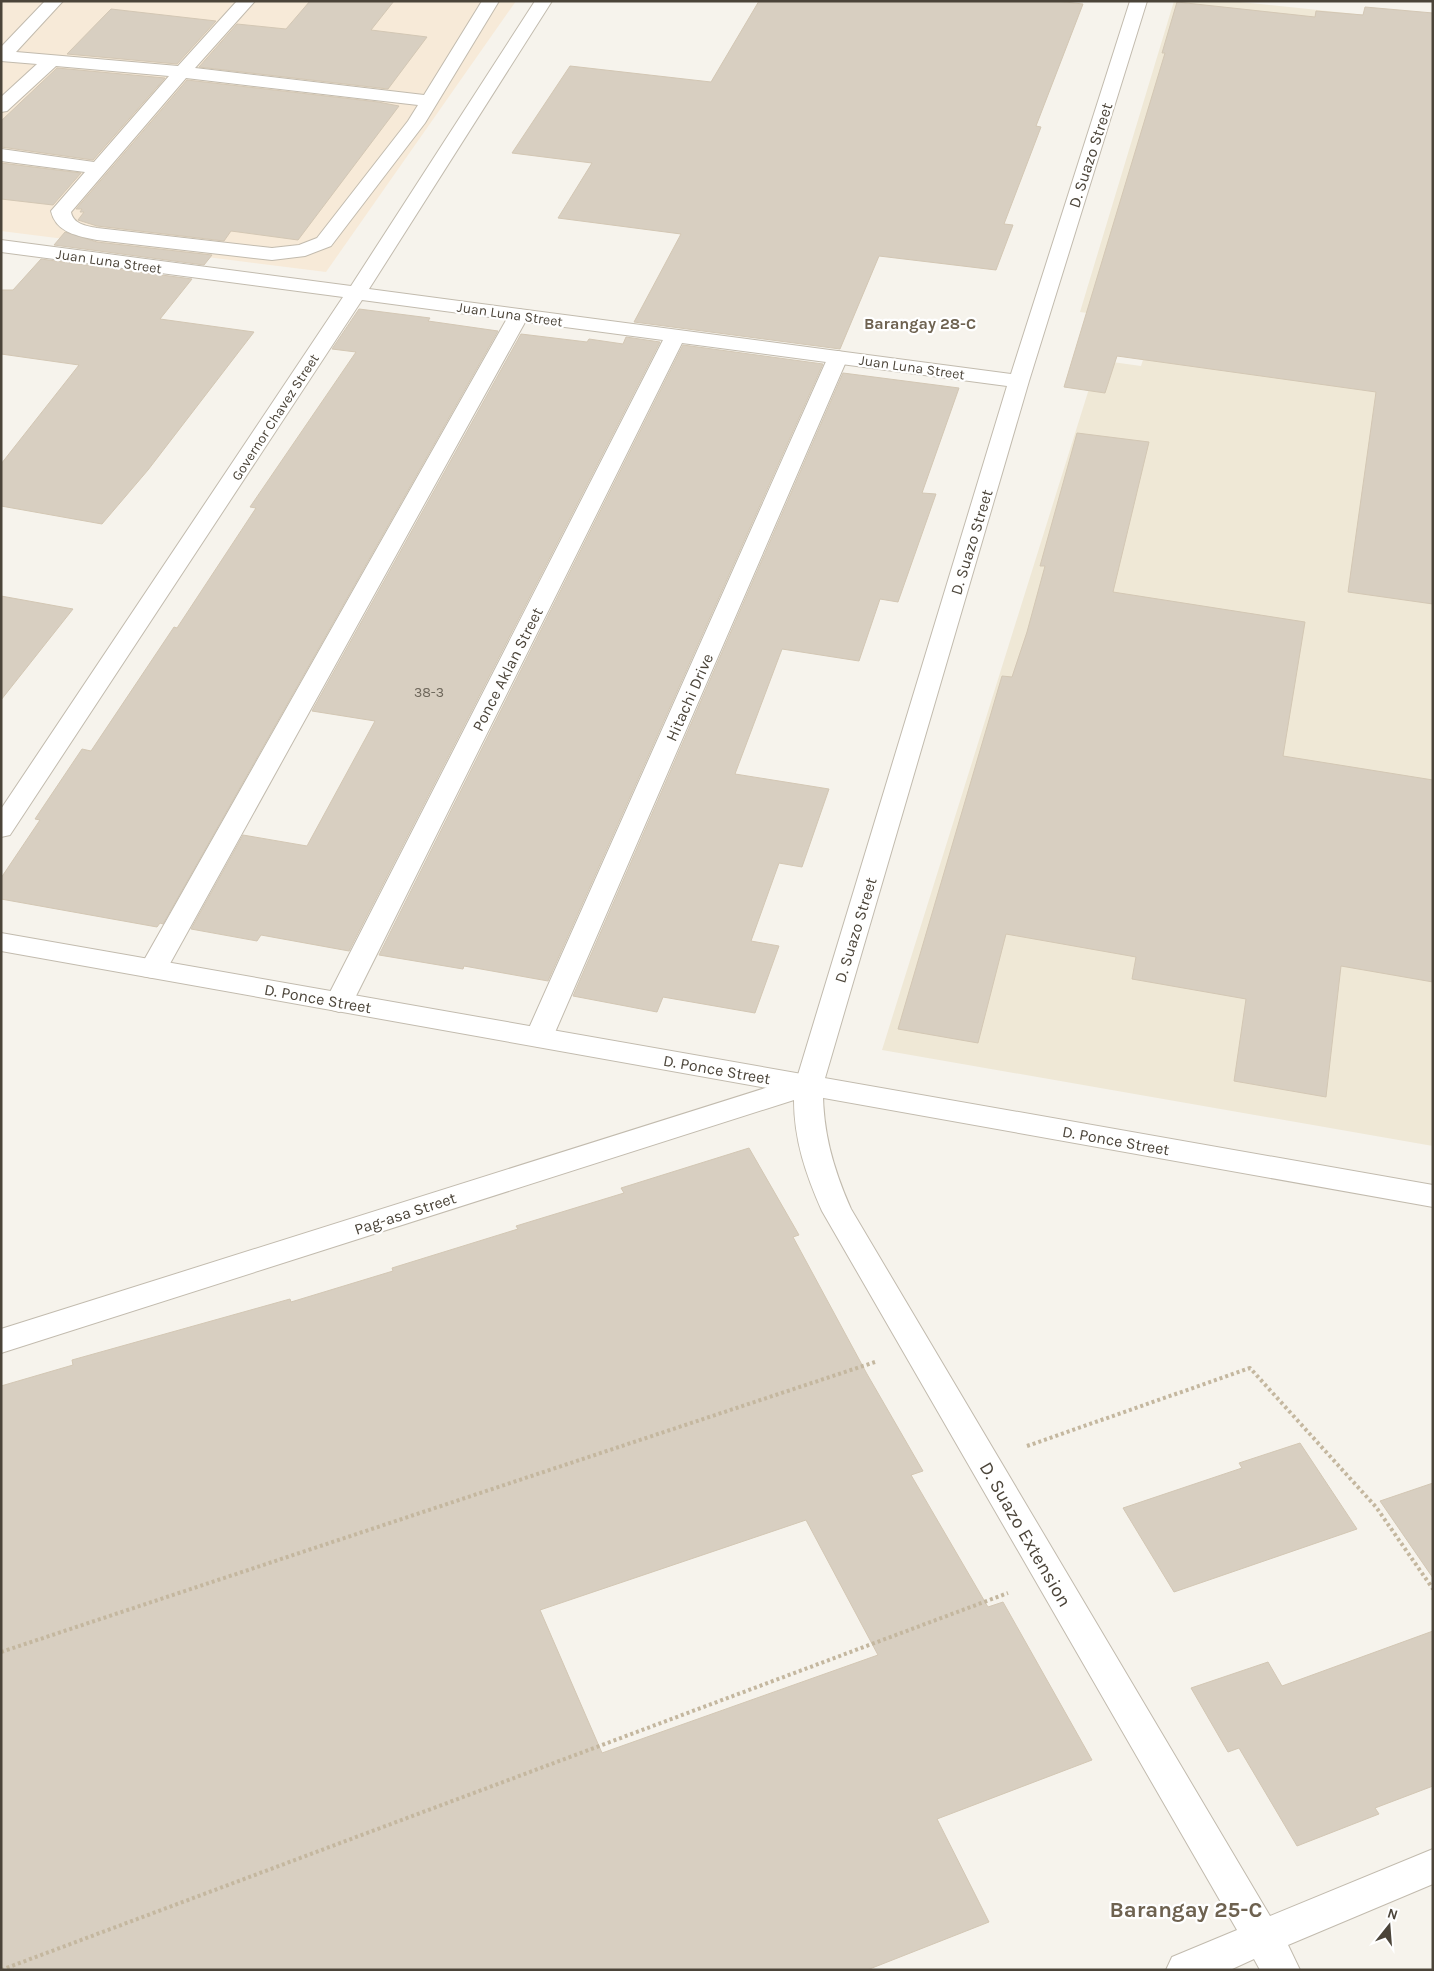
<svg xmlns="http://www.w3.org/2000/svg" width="1434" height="1971" viewBox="0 0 1434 1971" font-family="Karla,sans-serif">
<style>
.commercial{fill:#f7ead8}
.education{fill:#efe8d6}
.building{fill:#d8cfc1;stroke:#d3c7b4;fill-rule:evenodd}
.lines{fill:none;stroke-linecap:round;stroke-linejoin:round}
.service-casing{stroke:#c2bbae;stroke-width:2}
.minor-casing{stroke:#c2bbae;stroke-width:2}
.tertiary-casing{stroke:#c2bbae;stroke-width:2}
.path{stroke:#c4b79f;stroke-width:4;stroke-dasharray:3 3;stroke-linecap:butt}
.service{fill:#fff;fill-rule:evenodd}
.minor{fill:#fff;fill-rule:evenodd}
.tertiary{fill:#fff;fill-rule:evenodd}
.labels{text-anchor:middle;stroke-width:4.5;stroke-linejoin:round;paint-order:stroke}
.far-street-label{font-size:14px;fill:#4b4439;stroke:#fff}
.number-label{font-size:14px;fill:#6e675b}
.street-label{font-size:16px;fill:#4b4439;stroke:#fff}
.far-quarter-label{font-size:16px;font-weight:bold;fill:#6e6250;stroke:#fff}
.near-street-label{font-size:19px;fill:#4b4439;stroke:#fff}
.near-quarter-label{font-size:22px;font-weight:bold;fill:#6e6250;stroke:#fff}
</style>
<rect width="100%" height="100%" fill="#f6f3ec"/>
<path class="commercial" d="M1,1H516L326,272L1,231Z"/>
<path class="education" d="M1174,1H1231L1433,22V1146L882,1050L1098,360L1141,366L1155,323L1080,312Z"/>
<path class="building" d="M310,1H394L371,30L427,37L388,89L199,67L237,24L286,29Z
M759,1H1056L1083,4L1036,126L1041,127L1004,224L1013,225L996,270L879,256L840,349L634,322L681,234L558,218L592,163L512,153L570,66L711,82Z
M1177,2L1315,17L1316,11L1363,15L1365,7L1433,13V604L1348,592L1376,392L1117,356L1105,393L1064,387L1165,53H1162Z
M111,9L216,21L177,64L67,54Z
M57,68L165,78L93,160L1,147V121Z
M187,80L378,102L399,106L298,240L231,231L224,241L97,226L78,220L84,212H80L82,209H76Z
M1,163L81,173L53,205L1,199Z
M65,232L97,242L212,255L204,265L54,245Z
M41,259L192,279L160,319L254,332L148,470L102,524L1,506V464L79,365L1,354V290H13Z
M359,309L430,318L428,321L498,331L163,924L160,923L157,927L1,899V878L40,820L35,819L82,749L91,751L174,627L177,628L256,508L250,507L356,352L332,349Z
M521,334L587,342L589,339L623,344L626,337L660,342L349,951L261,935L257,941L191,929L243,835L307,846L375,721L312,711Z
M683,345L823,364L548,981L464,966L463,969L379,955Z
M843,373L959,388L922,493L936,494L898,602L880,599L859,661L782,649L735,774L829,789L802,867L779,863L751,941L779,946L755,1013L663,997L657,1012L573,996Z
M1077,433L1149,442L1113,592L1305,622L1283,756L1433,780V982L1341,966L1326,1097L1234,1081L1246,999L1132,979L1136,957L1006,934L978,1043L898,1029L1002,676L1012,677L1027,632L1045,566H1040Z
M1,596L73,609L1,700Z
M749,1148L799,1235L793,1237L867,1374L923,1471L911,1475L988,1607L1003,1602L1092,1760L937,1819L989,1922L867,1970H1V1386L73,1365L72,1360L290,1299L291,1302L393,1271L392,1268L518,1229L516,1226L624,1193L621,1188ZM806,1520L878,1655L602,1753L540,1610Z
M1300,1443L1357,1529L1174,1592L1123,1508L1242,1468L1239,1463Z
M1433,1483V1578L1380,1501Z
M1433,1631V1786L1375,1808L1379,1814L1297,1846L1239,1748L1228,1752L1191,1688L1268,1662L1282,1686Z"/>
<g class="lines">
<g class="service-casing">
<path id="service" d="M45,1H63L16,52L178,66L237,1H255L195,68L424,95L482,1H499L425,123L331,246L305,256L272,260L97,240C78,236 56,233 51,211L85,172L1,161V149L94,162L169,76L56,66L7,111L1,112V97L37,64L1,61V47ZM186,78L418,105L408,121L317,238L299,245L272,248L97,228C86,226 73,224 71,212Z
M519,309L526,311L529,315L167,969L163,976L153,978L143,976L139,969L509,315L512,311Z
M838,351L845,353L848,357L553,1037L549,1044L539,1047L529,1044L525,1037L828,357L831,353Z"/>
</g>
<g class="minor-casing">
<path id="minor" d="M535,1H552L369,289L1011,374L1130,1H1147L1029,381L823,1085C822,1130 833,1168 851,1209L1270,1916L1433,1849V1884L1288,1945L1300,1970H1260L1254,1959L1230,1970H1166L1172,1957L1237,1930L822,1211C806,1175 794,1140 794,1100L1,1353V1329L797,1078L1007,386L682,343L353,1002L349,1009L339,1012L329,1009L325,1002L663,340L362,300L10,835L1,837V809L343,297L1,252V240L351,286Z"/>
</g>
<g class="tertiary-casing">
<path id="tertiary" d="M1,933L1433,1185V1207L1,951Z"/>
</g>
<path class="path" d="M1027,1446L1250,1368L1376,1507L1433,1589
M1,1652L875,1362
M1,1970L1008,1593"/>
<use href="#service" class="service"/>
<use href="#minor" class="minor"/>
<use href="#tertiary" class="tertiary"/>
</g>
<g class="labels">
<g class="far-street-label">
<text transform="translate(109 261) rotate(8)" y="5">Juan Luna Street</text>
<text transform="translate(510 314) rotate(8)" y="5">Juan Luna Street</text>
<text transform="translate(912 367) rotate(8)" y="5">Juan Luna Street</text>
<text transform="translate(275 417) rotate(-57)" y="5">Governor Chavez Street</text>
</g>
<g class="number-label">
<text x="429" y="697">38-3</text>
</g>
<g class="street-label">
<text transform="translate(1090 155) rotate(-72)" y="6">D. Suazo Street</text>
<text transform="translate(971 542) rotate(-73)" y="6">D. Suazo Street</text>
<text transform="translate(507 669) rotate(-63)" y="6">Ponce Aklan Street</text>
<text transform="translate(689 697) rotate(-66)" y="6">Hitachi Drive</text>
<text transform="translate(855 930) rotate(-73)" y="6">D. Suazo Street</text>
<text transform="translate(318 998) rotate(10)" y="6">D. Ponce Street</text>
<text transform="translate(717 1069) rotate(10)" y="6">D. Ponce Street</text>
<text transform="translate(1116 1140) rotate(10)" y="6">D. Ponce Street</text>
<text transform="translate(405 1213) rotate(-18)" y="6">Pag-asa Street</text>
</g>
<g class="far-quarter-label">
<text x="920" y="329">Barangay 28-C</text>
</g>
<g class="near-street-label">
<text transform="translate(1026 1534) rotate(60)" y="7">D. Suazo Extension</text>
</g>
<g class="near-quarter-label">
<text x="1186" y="1917">Barangay 25-C</text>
</g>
</g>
<rect width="1434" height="1971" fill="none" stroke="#4b4439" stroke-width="5"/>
<g transform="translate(1389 1926) rotate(17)" stroke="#ffffff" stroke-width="4" paint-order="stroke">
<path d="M0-4L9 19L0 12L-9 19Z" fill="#4b4439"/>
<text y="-8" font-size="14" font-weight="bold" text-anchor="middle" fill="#4b4439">N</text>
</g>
</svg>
